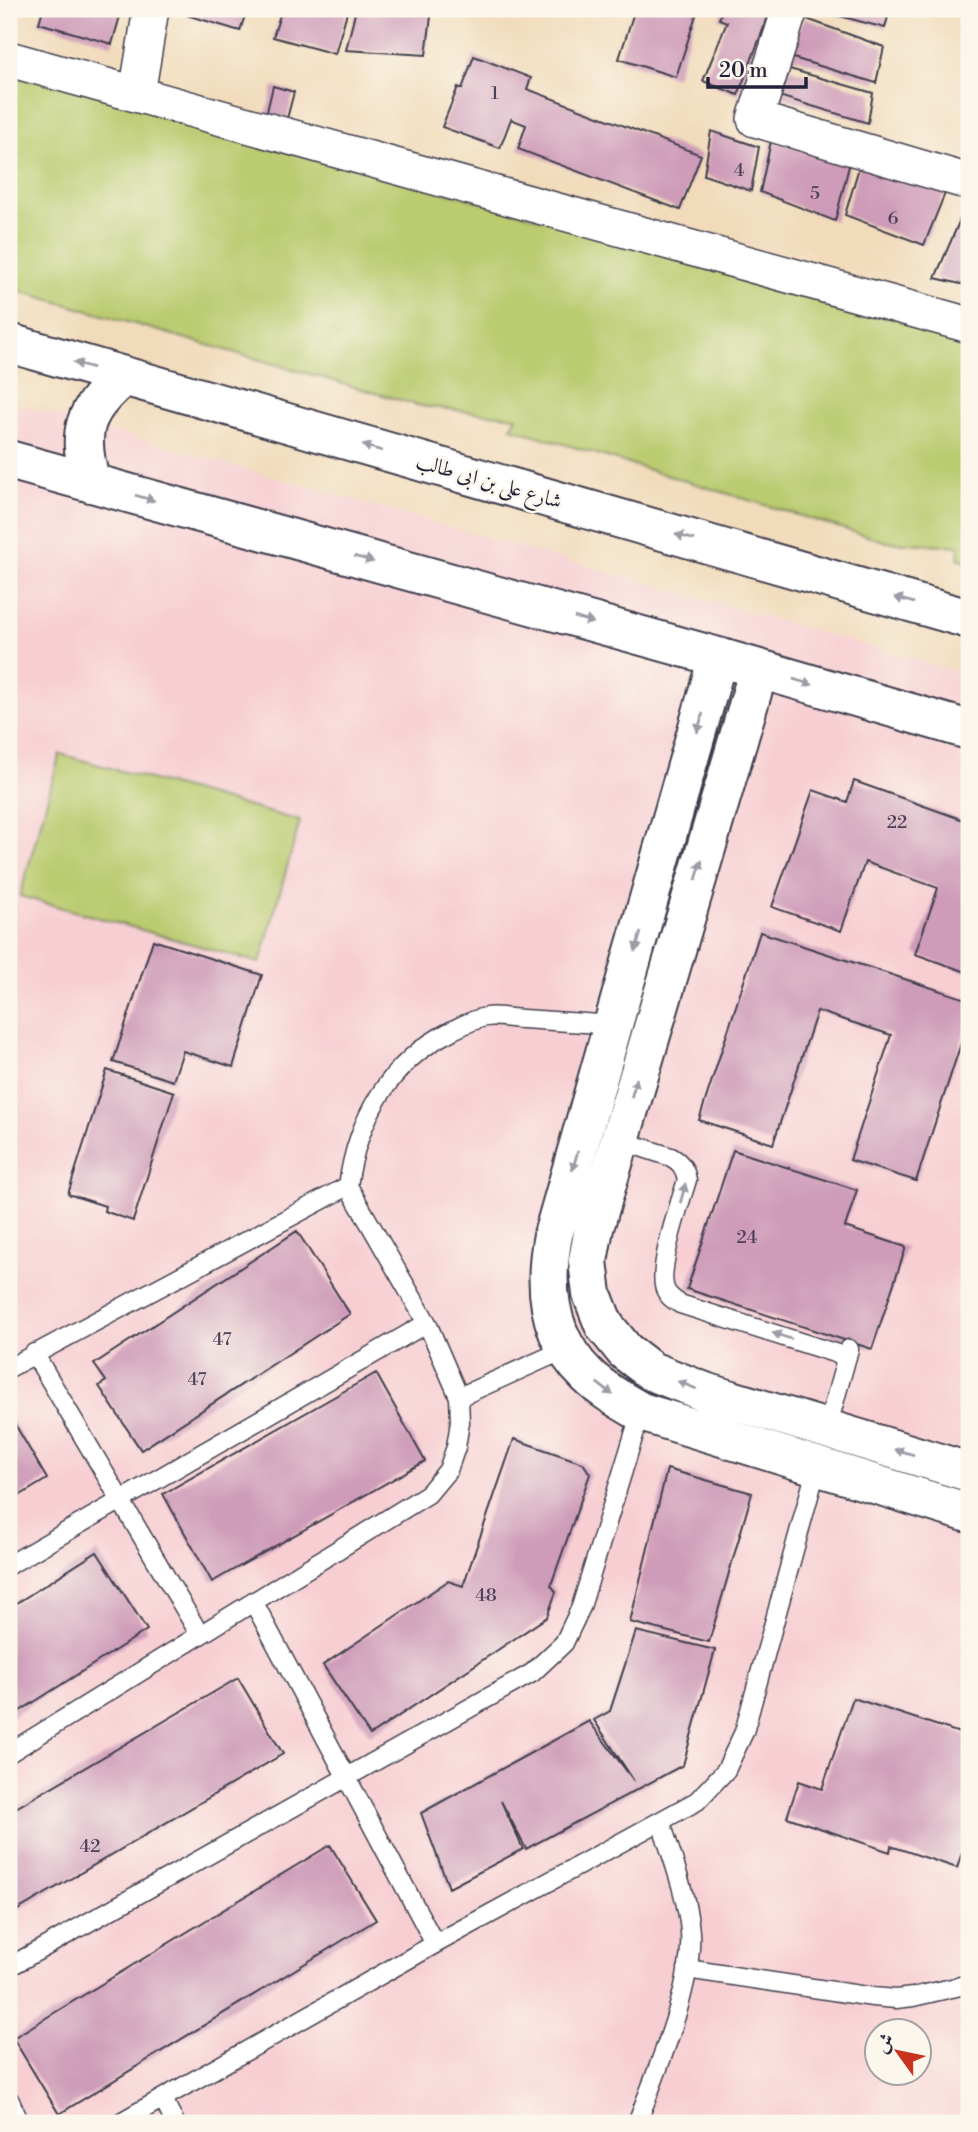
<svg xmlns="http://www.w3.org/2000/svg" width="978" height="2132" viewBox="0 0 978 2132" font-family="'Libre Bodoni',Amiri,serif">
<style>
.built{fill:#f7cfd3;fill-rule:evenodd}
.green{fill:#bacb6f;stroke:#6e7655;stroke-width:2}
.building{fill:#ce9bb8}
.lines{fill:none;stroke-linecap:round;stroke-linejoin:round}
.service-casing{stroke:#413e4e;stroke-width:21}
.minor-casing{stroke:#413e4e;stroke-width:38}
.tertiary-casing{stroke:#413e4e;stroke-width:42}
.service{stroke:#fff;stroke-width:18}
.minor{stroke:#fff;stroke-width:35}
.tertiary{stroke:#fff;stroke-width:38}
.oneway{fill:#9c9ca7}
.labels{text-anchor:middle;stroke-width:5;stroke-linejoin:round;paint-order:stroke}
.number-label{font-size:18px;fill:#4d405a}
.street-label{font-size:21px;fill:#22223b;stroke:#fbf7ec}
</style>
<rect width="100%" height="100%" fill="#fbf7ec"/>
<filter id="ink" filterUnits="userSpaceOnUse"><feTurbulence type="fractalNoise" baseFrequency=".0143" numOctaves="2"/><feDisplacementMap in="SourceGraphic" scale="14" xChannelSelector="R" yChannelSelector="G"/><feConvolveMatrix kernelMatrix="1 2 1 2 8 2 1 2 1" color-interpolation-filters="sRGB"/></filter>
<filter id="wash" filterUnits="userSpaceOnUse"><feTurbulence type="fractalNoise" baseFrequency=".00686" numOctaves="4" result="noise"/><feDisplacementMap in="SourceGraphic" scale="28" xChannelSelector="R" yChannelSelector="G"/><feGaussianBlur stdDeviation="1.57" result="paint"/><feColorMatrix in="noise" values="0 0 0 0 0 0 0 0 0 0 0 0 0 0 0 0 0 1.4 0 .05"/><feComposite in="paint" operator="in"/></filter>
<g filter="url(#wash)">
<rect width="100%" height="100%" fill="#f1dbbb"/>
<path class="built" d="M9,402L969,675V2123H9ZM876,2030H918V2072H876Z"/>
<path class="green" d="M9,70L969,338V562L958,558L959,546L887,542L511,428L517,417L421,406L9,288Z
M60,754L300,821L260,963L20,896Z"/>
<g id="blocks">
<path class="building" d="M43,9H122L112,44L39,23Z
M189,9H247L240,31L187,15Z
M282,9H348L335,54L273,37Z
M356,9H432L426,55L346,50Z
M635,9H698L676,77L619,59Z
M723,9H755L769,14L738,95L703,81L727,22L719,19Z
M813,9H890L885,28Z
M804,18L884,47L876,83L790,57Z
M474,56L531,78L527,89L701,155L680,210L518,149L526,125L511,119L500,148L442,127L458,87L462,89Z
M786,68L873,93L868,123L772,94Z
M273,86L294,92L285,126L265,120Z
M711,131L759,147L751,191L704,175Z
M771,141L850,162L835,221L760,192Z
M860,164L945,193L924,245L845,215Z
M969,199V286L935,278Z
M854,781L969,822V973L915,954L938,888L865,862L841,931L772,907L813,790L847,802Z
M760,932L969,1000V1019L916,1181L850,1160L891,1035L817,1011L773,1144L699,1120Z
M153,940L262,975L233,1067L183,1051L173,1081L113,1062Z
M107,1070L174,1092L133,1221L104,1211L105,1206L68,1194Z
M733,1150L857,1190L845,1227L906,1247L872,1349L687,1289Z
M297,1231L350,1314L141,1450L99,1386L106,1381L94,1364Z
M376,1373L425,1461L212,1582L163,1494Z
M9,1414L47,1479L9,1502Z
M514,1439L583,1463L590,1474L551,1585L556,1592L547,1617L370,1735L323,1665L448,1581L463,1586Z
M667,1469L752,1493L709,1642L630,1622Z
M97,1552L147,1630L9,1718V1608Z
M636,1631L715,1650L683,1765L526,1849L501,1801L523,1849L449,1888L421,1813L589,1721L634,1781L594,1720L610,1711Z
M238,1678L283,1754L9,1915V1812Z
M853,1698L969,1736V1831L957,1868L891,1846L890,1852L787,1817L799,1781L822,1789Z
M330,1845L376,1920L59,2114L13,2038Z"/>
</g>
</g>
<g filter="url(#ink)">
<use href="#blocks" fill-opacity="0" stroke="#413e4e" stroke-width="2"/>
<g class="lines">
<g class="service-casing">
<path id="service" d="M619,1140L671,1157C681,1162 685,1169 687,1180C680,1203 657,1268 665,1289C668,1297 674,1300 680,1304L847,1357
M34,1353L200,1635
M9,1368L348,1186
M459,1397L566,1349
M826,1432L849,1349
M9,1565L427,1323
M253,1601L435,1944
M9,1753L428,1494L448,1470L456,1447L460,1422L459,1397L427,1323L348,1186C357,1120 389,1062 451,1031C461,1026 474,1019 486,1017C497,1015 512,1019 523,1019C554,1021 584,1023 615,1025
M9,1967L532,1673L564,1643L581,1607L641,1412
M687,1969L873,1997L896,1999L913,1997L969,1984
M9,2099L20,2123
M163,2099L175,2123
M119,2123L435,1944L697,1801L726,1770L744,1732L818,1463
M637,2123C656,2073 694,1984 690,1932C687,1895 672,1858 661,1822"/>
</g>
<g class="minor-casing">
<path id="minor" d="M790,9L755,119L969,182
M9,59L969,325
M137,94L151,9"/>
</g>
<g class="tertiary-casing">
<path id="tertiary" d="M9,343L969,619
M9,460L718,657L969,730
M91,483C76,432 83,410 124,376
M718,657L553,1235C543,1286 548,1337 587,1375C602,1390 622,1401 641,1412L969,1513
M759,669L594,1228L588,1261L592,1294L604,1325L625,1351L651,1371L705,1392L969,1472"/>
</g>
<use href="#service" class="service"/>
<use href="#minor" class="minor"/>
<use href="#tertiary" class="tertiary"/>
</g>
<defs><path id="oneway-solid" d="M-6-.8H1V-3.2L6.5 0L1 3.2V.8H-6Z" transform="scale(1.75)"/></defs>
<g class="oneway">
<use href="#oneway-solid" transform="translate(83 365) rotate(-164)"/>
<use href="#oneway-solid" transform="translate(372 448) rotate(-164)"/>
<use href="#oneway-solid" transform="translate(145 498) rotate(16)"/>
<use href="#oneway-solid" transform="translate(685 537) rotate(-164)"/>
<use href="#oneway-solid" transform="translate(364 559) rotate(16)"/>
<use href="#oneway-solid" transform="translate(904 600) rotate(-164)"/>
<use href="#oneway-solid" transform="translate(584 620) rotate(16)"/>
<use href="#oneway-solid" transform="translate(803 682) rotate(16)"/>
<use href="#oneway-solid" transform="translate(700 723) rotate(106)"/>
<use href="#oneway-solid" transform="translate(699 870) rotate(-73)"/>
<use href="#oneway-solid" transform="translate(638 942) rotate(106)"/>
<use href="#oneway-solid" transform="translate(634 1088) rotate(-74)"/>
<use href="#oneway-solid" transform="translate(575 1161) rotate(106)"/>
<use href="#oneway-solid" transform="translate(683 1193) rotate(-75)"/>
<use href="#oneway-solid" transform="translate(782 1336) rotate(-162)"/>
<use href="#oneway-solid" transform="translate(687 1385) rotate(-158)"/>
<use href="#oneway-solid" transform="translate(605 1389) rotate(37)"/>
<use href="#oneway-solid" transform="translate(904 1452) rotate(-164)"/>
</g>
</g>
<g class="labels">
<g class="number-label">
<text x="495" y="99">1</text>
<text x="739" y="176">4</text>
<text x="815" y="199">5</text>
<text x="893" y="224">6</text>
<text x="897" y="828">22</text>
<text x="747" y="1243">24</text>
<text x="222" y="1345">47</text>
<text x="197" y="1385">47</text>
<text x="486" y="1601">48</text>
<text x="90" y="1852">42</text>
</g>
<g class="street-label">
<text transform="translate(489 481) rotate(16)" y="7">شارع على بن ابى طالب</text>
</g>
</g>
<rect width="978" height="2132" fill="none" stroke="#fbf7ec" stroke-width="35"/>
<g transform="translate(898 2052) rotate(303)"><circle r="33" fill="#fbf7ec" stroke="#a4a2a5" stroke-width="2"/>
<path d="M0-5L12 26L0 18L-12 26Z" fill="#c8321e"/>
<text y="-10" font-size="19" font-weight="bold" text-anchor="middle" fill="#22223b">ش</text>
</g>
<path d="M708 77v10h98v-10" fill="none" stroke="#22223b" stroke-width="3.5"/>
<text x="719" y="77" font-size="21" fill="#22223b" stroke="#fbf7ec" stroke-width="5" paint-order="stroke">20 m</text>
</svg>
